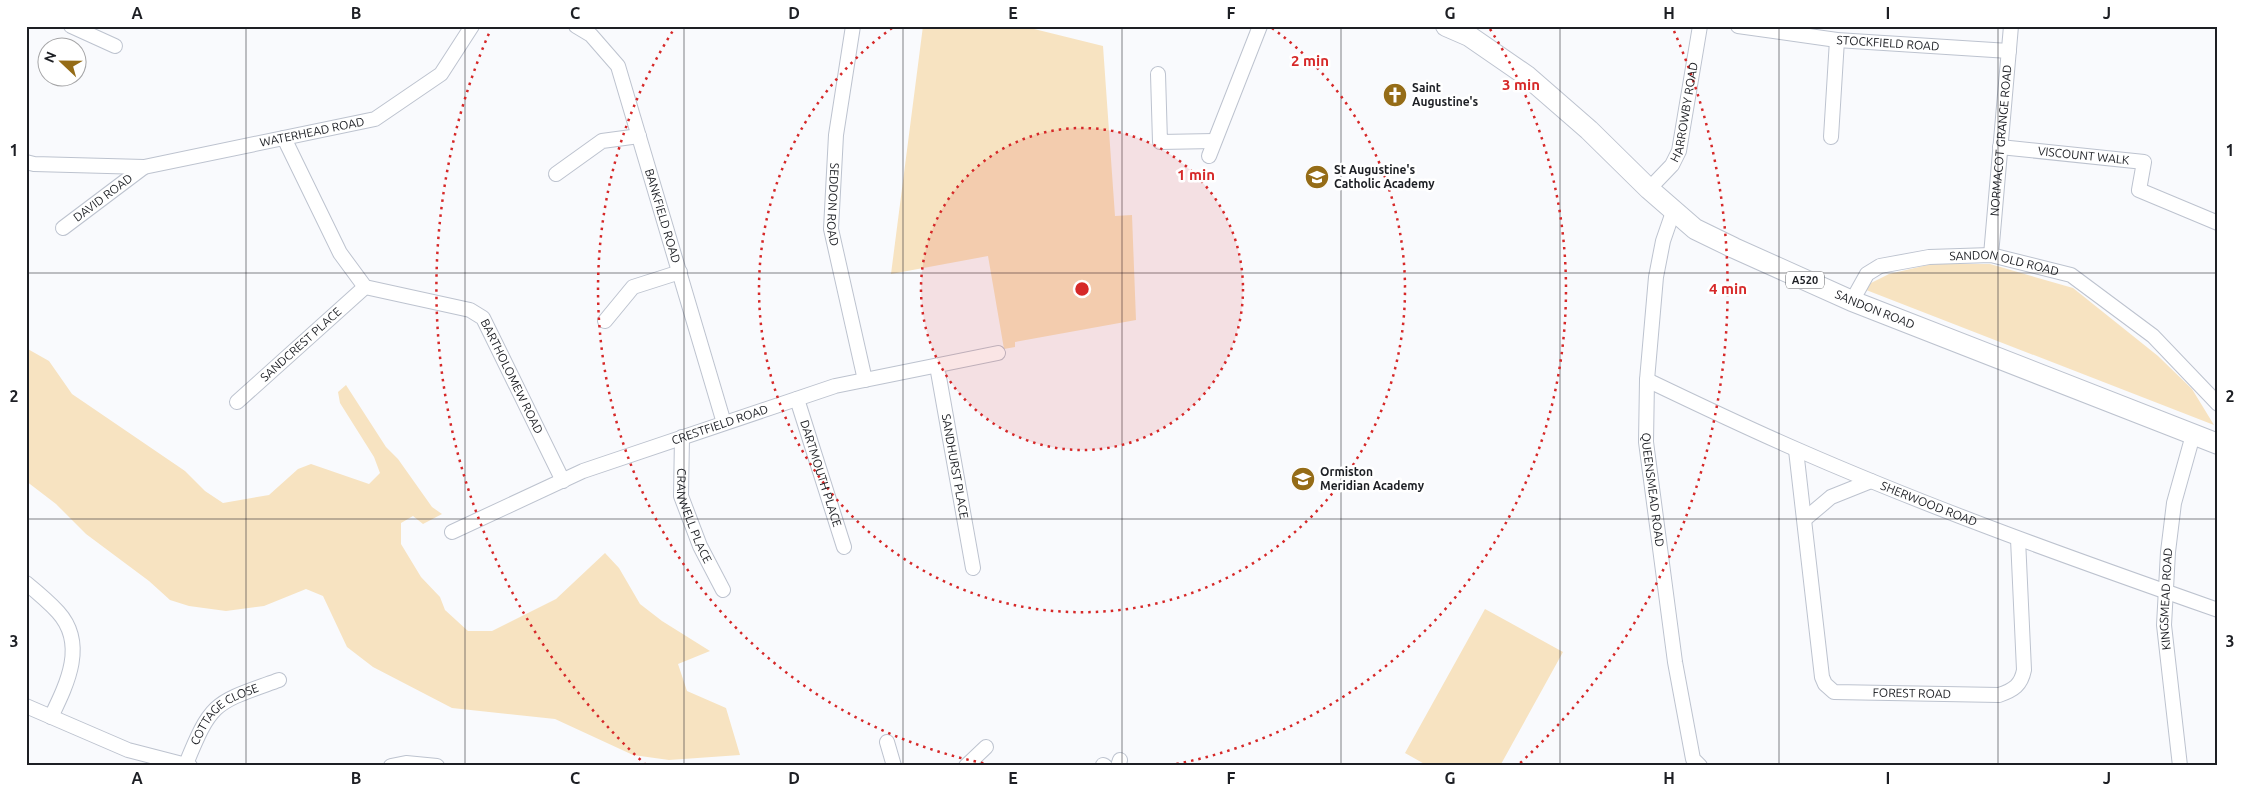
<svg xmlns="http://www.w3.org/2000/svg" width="2244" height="792" viewBox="0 0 2244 792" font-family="Ubuntu,sans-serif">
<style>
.green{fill:#f7e3c1}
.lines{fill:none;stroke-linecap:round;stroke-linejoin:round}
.minor-casing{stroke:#bdc3cf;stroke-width:16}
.highway-casing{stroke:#bdc3cf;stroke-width:22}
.minor{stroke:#fff;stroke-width:14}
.highway{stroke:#fff;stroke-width:20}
.grid{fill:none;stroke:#1d1f24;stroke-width:1;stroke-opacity:0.55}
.ring{fill:none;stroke:#d62828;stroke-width:2.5;stroke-dasharray:2.5 5}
.labels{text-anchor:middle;stroke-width:5;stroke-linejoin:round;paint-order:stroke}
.shield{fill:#fff;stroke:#616266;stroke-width:1}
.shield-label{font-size:11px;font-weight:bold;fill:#1d1f24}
.street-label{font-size:12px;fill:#1d1f24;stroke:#fff}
.poi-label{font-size:12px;font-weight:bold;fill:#1d1f24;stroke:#fff;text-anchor:start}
.centre{fill:#d62828;stroke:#fff;stroke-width:2.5}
.ring-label{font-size:15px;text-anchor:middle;font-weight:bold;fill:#d62828;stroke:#fff;stroke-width:5;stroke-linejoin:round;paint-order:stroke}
.neatline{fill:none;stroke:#1d1f24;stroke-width:2}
.grid-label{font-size:16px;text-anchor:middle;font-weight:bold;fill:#1d1f24}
</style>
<rect width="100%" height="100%" fill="#f9fafd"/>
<path class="green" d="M923,26H1022L1103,46L1115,216L1132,215L1136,320L1015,342V347L1004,349L988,256L891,274Z
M1932,264H1990L2073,288L2158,356L2192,389L2214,425L1861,288L1889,274Z
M26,348L49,361L72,394L185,471L205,491L223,503L269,495L298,469L311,464L369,484L380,473L374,457L340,403L338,392L346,385L386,447L398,459L432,507L442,514L423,524L413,516L401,523V544L421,577L440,597L445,610L468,631H492L556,599L605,553L619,568L640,604L662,621L710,651L678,664L687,691L726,708L740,755L669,760L633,755L555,719L452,708L373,667L347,647L323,596L306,589L264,606L226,611L189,606L170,600L149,581L86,534L56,504L26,481Z
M1485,609L1563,652L1500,766H1428L1405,753Z"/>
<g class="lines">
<g class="minor-casing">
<g id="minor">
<path d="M71,26L115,46"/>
<path id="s1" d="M576,26L591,35L618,66L724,423"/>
<path id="s2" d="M853,26L836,135L831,229L865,380"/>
<path id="s3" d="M1738,26L1837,40L2009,51"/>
<path d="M1158,74L1160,142L1214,141"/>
<path d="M1831,137L1837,40"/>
<path id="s4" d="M284,138L340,253L365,287L470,310L483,318L563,481"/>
<path id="s5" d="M2000,147L2144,162L2139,190L2218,223"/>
<path d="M1209,156L1260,26"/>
<path id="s6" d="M26,162L34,164L144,167L375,119L441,74L472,26"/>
<path d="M556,174L602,141L639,136"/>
<path id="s7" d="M1649,189L1672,165L1679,151L1700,26"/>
<path id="s8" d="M1673,212L1663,241L1656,277L1647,380L1646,442L1675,662L1693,759L1700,766"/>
<path id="s9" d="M63,228L144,167"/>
<path id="s10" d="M1991,255L2011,26"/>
<path id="s11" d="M1852,301L1867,274L1880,266L1929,257L1991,255L2071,275L2153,336L2218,404"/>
<path d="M605,321L633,287L680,272"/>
<path id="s12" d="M937,366L973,568"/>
<path id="s13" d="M1647,380C1697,404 1747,428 1798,450C1935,510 2076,560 2218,610"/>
<path id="s14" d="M797,399L844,547"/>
<path id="s15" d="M237,402L365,287"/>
<path id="s16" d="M682,437L681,496L700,546L723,590"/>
<path id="s17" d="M1796,450L1822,677L1825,684L1834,692L1999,695C2014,690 2021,685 2024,670L2018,539"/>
<path d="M1805,519L1831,497L1871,481"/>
<path id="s18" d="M452,532L583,471L835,386L998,353"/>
<path d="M26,583C37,592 48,601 58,612C87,644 67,684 51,717"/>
<path d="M26,706L128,750L190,766"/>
<path d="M887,742L894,766"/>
<path id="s19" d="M186,764C212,700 215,703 279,680"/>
<path d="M1103,765L1105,766"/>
<path d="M391,766L406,763L437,766"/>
<path d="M966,766L986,747"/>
<path d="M1118,766L1120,760"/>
<path id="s20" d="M2180,766L2164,625L2168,552L2174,503L2193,435"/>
</g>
</g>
<g class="highway-casing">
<g id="highway">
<path id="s21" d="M1446,26L1469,36L1527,76L1589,130L1649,189L1695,229L1734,248L1852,301L2218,444"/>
</g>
</g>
<use href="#minor" class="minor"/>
<use href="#highway" class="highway"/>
</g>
<path class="grid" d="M246,26V766M465,26V766M684,26V766M903,26V766M1122,26V766M1341,26V766M1560,26V766M1779,26V766M1998,26V766M26,273H2218M26,519H2218"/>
<circle cx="1082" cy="289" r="161" fill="#d62828" fill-opacity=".12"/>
<g class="ring">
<circle cx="1082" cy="289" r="161"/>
<path d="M1272 28A323 323 0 1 1 892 28"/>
<path d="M998 766A484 484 0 0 1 674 29M1490 29A484 484 0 0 1 1166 766"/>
<path d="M646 765A646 646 0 0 1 490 31M1674 31A646 646 0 0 1 1518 765"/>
</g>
<defs>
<g id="church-disc" transform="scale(1.25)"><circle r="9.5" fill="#956c17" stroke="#fff"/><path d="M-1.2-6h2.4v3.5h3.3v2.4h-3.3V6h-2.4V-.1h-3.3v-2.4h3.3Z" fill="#fff"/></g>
<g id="school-disc" transform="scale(1.25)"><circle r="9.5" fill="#956c17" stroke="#fff"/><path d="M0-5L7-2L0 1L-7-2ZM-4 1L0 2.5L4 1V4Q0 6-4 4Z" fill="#fff"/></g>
</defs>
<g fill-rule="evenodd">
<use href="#church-disc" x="1395" y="95"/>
<use href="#school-disc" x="1317" y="177"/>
<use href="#school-disc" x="1303" y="479"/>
</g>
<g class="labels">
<rect class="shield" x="1786" y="271.5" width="38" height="17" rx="4"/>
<g class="shield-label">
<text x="1805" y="284">A520</text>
</g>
<g class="street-label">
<text dy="4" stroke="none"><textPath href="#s3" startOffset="151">STOCKFIELD ROAD</textPath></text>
<text dy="4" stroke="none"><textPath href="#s7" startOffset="88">HARROWBY ROAD</textPath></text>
<text dy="4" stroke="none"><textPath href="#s6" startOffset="290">WATERHEAD ROAD</textPath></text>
<text dy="4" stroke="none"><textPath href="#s10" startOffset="115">NORMACOT GRANGE ROAD</textPath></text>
<text dy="4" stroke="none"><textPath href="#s5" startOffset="84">VISCOUNT WALK</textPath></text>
<text dy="4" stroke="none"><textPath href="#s9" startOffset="50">DAVID ROAD</textPath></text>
<text dy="4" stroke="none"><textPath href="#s2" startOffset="180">SEDDON ROAD</textPath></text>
<text dy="4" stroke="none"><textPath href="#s1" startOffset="215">BANKFIELD ROAD</textPath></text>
<text dy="4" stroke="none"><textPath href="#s11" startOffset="172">SANDON OLD ROAD</textPath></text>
<text dy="4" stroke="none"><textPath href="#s21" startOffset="520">SANDON ROAD</textPath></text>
<text dy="4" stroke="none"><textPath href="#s15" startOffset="86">SANDCREST PLACE</textPath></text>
<text dy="4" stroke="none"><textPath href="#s4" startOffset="358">BARTHOLOMEW ROAD</textPath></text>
<text dy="4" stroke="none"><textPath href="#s18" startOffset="289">CRESTFIELD ROAD</textPath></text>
<text dy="4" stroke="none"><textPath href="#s12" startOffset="102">SANDHURST PLACE</textPath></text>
<text dy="4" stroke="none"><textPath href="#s14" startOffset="78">DARTMOUTH PLACE</textPath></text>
<text dy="4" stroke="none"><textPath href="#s8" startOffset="281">QUEENSMEAD ROAD</textPath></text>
<text dy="4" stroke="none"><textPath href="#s13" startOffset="308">SHERWOOD ROAD</textPath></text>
<text dy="4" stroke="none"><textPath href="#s16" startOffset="81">CRANWELL PLACE</textPath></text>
<text dy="4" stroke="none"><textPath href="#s20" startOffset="168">KINGSMEAD ROAD</textPath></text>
<text dy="4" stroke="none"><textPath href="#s17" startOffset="326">FOREST ROAD</textPath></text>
<text dy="4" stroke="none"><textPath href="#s19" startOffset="66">COTTAGE CLOSE</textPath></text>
</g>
<g class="poi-label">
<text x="1412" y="92">Saint<tspan x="1412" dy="14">Augustine's</tspan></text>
<text x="1334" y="174">St Augustine's<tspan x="1334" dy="14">Catholic Academy</tspan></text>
<text x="1320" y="476">Ormiston<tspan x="1320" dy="14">Meridian Academy</tspan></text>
</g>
</g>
<circle cx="1082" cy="289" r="8" class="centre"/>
<g class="ring-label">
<text x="1310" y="66">2 min</text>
<text x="1521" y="90">3 min</text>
<text x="1196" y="180">1 min</text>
<text x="1728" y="294">4 min</text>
</g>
<rect width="2244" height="792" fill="none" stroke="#ffffff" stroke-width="55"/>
<g transform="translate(62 62) rotate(292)"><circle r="24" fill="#ffffff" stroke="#a5a5a7"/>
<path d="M0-4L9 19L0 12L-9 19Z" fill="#956c17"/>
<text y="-8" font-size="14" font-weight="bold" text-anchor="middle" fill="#1d1f24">N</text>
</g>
<rect x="28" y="28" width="2188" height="736" class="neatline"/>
<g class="grid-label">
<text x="137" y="19">A</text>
<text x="356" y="19">B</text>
<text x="575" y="19">C</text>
<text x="794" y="19">D</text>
<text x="1013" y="19">E</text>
<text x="1231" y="19">F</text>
<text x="1450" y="19">G</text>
<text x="1669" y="19">H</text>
<text x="1888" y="19">I</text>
<text x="2107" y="19">J</text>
<text x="14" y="156">1</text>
<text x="2230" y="156">1</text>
<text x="14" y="402">2</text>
<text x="2230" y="402">2</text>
<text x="14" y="647">3</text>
<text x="2230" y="647">3</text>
<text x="137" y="784">A</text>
<text x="356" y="784">B</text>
<text x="575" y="784">C</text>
<text x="794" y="784">D</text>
<text x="1013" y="784">E</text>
<text x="1231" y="784">F</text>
<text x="1450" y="784">G</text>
<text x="1669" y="784">H</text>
<text x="1888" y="784">I</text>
<text x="2107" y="784">J</text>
</g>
</svg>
